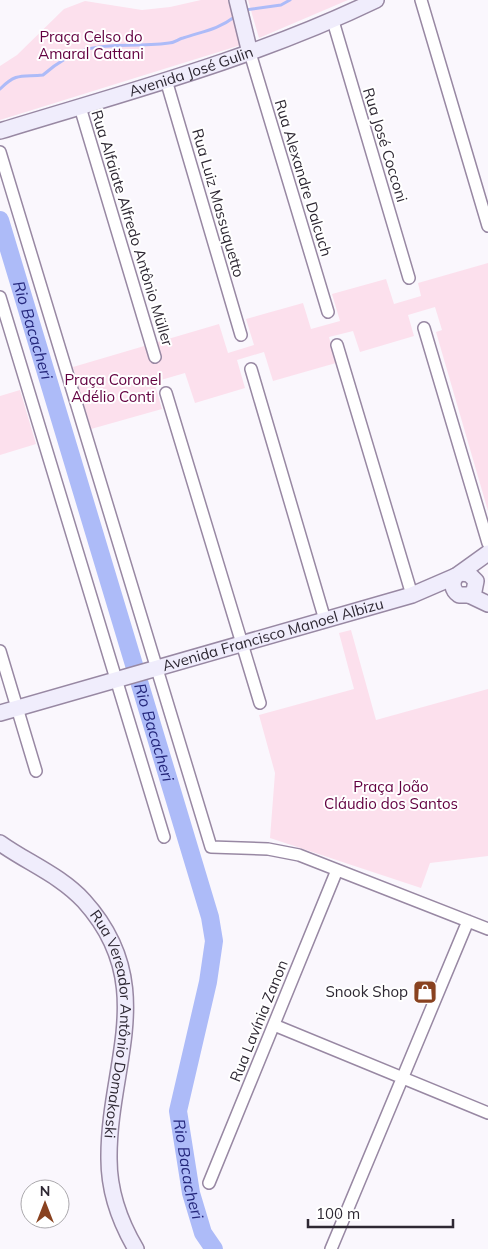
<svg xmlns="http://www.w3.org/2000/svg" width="488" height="1249" viewBox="0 0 488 1249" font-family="Mulish,sans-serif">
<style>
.green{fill:#fce0ed}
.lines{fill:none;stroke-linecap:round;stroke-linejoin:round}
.stream{stroke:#adbbf8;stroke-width:3}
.river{stroke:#adbbf8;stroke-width:18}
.street-casing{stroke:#9888a3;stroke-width:14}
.secondary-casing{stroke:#9888a3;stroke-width:18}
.street{stroke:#fff;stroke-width:11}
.secondary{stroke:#f0edfc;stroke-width:15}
.labels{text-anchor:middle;stroke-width:4;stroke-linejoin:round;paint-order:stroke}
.park-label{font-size:15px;fill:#620040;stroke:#fff}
.street-label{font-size:15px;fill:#2e2833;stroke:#fff}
.poi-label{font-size:15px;fill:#2e2833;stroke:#fff;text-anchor:end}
.water-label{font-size:16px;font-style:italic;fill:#24267b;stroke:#fff}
</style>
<rect width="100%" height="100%" fill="#faf7fd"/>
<path class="green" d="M201,0H228L241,45L0,120V66L17,55L64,9L85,1L142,10L170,7Z
M248,0H348L259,38Z
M488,263V511L436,332L442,330L435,307L408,315L414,336L360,352L353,331L329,337L336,363L273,381L264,352L237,360L245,388L195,403L185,373L154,382L162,409L91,429L73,367L219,324L228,353L254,345L246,319L303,303L311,329L340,321L332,294L386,279L394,304L421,296L418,283Z
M20,390L36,444L0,455V396Z
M351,630L376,720L488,689V856L430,863L421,888L270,838L275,773L259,715L354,689L339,633Z"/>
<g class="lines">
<path class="stream" d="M245,10L281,5L290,0
M0,89C17,72 22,77 43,75C90,34 115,50 169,43C175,43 178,39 183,38C204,31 217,30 236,16"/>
<path class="river" id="s1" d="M0,220L210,917L214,941L208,982L178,1111L191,1193L203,1233L214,1249"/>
<g class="street-casing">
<path id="street" d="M421,0L488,226
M333,21L409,278
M250,53L328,312
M166,80L241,335
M80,107L155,357
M0,152L211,847L268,849L299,855L488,929
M0,297L164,837
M424,328L488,543
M337,345L412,595
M251,369L325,620
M166,393L260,703
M0,651L36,771
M274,1025L488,1113
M209,1183L337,870
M331,1249L468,921"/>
</g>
<g class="secondary-casing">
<g id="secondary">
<path d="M237,0L250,53"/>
<path id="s2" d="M0,131C127,92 256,58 376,0"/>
<path d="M456,576C451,583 452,590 459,595H469L474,591L476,581L469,574L461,573"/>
<path d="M469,595L488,604"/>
<path id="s3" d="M0,713L412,595L456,576L488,553"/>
<path id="s4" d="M0,843C28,863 60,875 84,901C160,985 108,1065 109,1159C109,1191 120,1222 136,1249"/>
</g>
</g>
<use href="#street" class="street"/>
<use href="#secondary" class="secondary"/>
</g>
<defs>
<g id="shop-square" transform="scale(1.25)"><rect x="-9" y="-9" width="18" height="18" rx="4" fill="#894220" stroke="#fff"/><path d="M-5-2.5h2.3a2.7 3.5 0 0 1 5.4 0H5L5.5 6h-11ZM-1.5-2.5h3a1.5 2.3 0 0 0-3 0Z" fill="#fff"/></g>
</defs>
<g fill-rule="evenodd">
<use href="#shop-square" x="425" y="992"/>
</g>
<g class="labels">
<g class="park-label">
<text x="91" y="42">Praça Celso do<tspan x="91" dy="17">Amaral Cattani</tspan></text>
<text x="113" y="385">Praça Coronel<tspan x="113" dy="17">Adélio Conti</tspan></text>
<text x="391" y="792">Praça João<tspan x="391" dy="17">Cláudio dos Santos</tspan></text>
</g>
<g class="street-label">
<text dy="5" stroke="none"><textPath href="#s2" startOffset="200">Avenida José Gulin</textPath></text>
<text transform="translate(385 145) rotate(73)" y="5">Rua José Cocconi</text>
<text transform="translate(303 178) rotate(73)" y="5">Rua Alexandre Dalcuch</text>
<text transform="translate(218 203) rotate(74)" y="5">Rua Luiz Massuquetto</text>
<text transform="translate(132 228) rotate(73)" y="5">Rua Alfaiate Alfredo Antônio Müller</text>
<text dy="5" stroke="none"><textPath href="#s3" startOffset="284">Avenida Francisco Manoel Albizu</textPath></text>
<text transform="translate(259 1021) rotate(-68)" y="5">Rua Lavínia Zanon</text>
<text dy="5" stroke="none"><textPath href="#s4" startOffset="234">Rua Vereador Antônio Domakoski</textPath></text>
</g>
<g class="poi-label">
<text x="408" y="997">Snook Shop</text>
</g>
<g class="water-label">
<text dy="6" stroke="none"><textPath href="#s1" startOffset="115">Rio Bacacheri</textPath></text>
<text dy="6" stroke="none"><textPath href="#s1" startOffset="535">Rio Bacacheri</textPath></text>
<text dy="6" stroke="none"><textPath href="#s1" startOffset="985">Rio Bacacheri</textPath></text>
</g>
</g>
<g transform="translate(45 1204)"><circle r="24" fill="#ffffff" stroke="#aba9ad"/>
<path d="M0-4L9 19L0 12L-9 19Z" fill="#894220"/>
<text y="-8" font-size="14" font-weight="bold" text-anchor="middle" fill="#2e2833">N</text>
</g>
<path d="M308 1219v8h145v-8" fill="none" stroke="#2e2833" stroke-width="2.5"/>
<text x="316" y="1219" font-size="15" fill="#2e2833" stroke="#ffffff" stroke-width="4" paint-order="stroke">100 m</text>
</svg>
